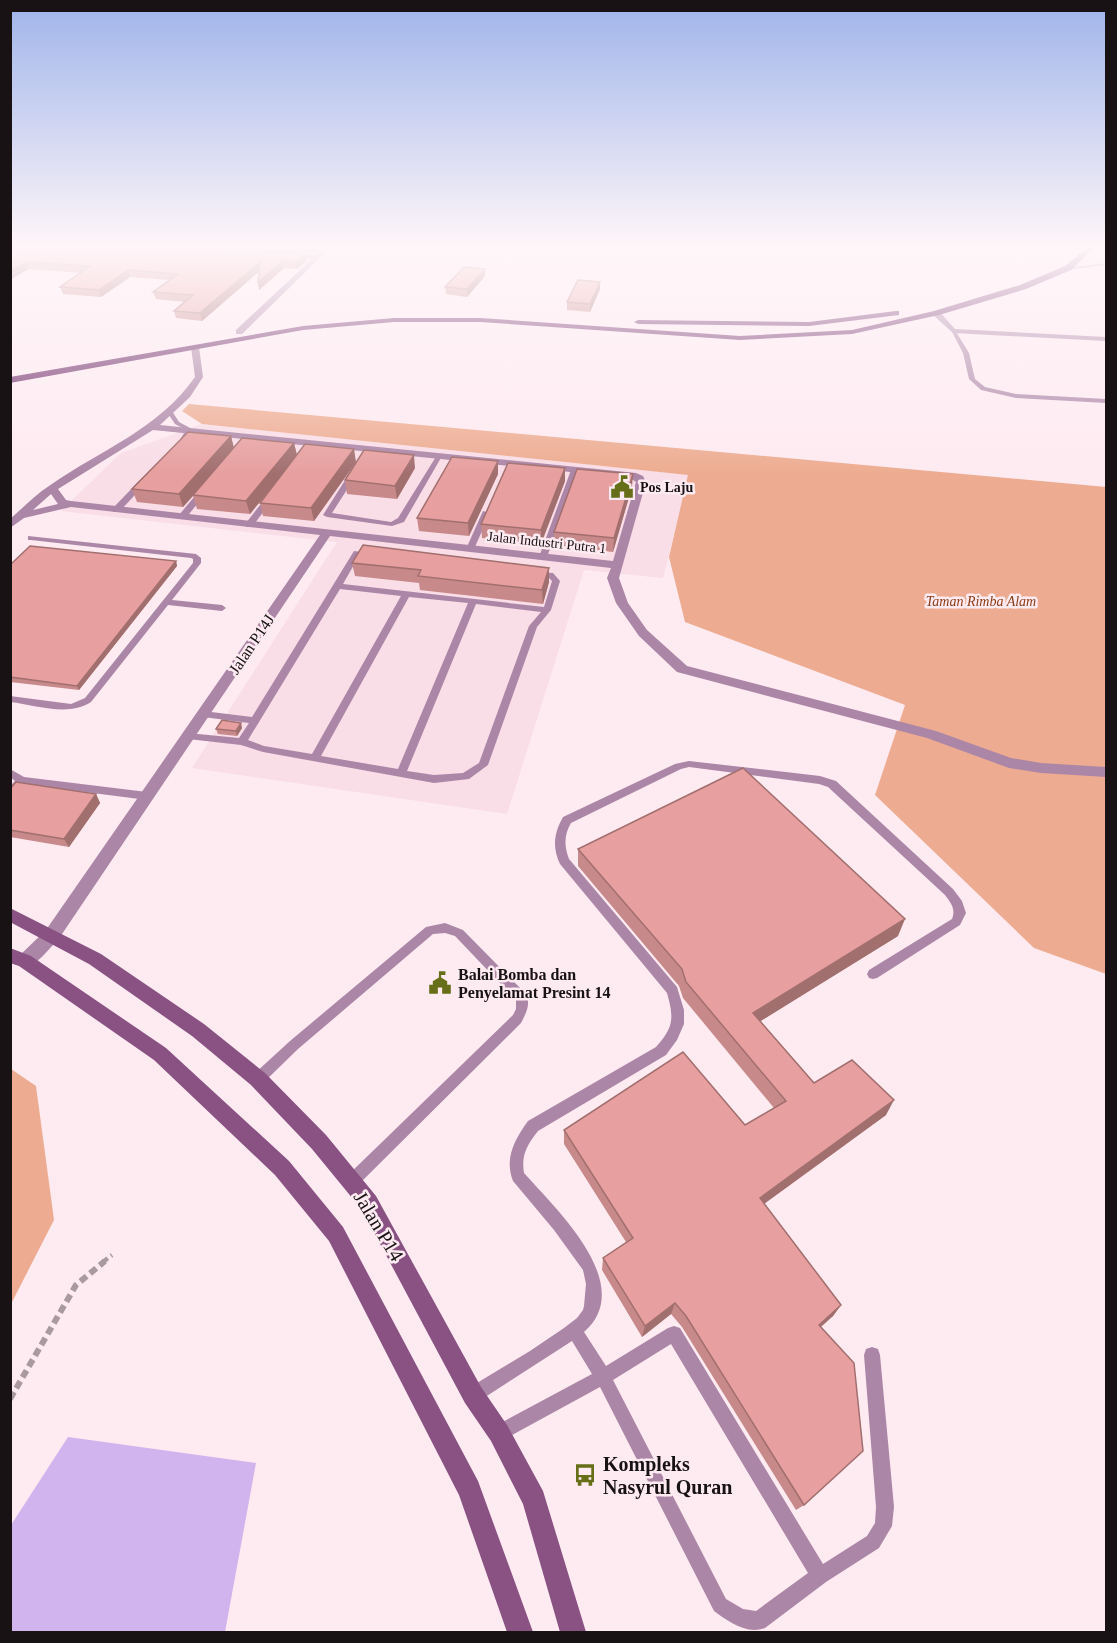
<svg xmlns="http://www.w3.org/2000/svg" width="1117" height="1643" viewBox="0 0 1117 1643" font-family="Georgia,serif">
<style>
.built{fill:#f9dde7}
.green{fill:#edac91}
.water{fill:#d1b4ee}
.lines{fill:none;stroke-linecap:round;stroke-linejoin:round}
.path-far1{stroke:#a99a9f;stroke-width:4.5;stroke-dasharray:6 4;stroke-linecap:butt}
.path{stroke:#a99a9f;stroke-width:6;stroke-dasharray:8 4.5;stroke-linecap:butt}
.service{fill:#ac86a7;fill-rule:evenodd}
.minor{fill:#ac86a7;fill-rule:evenodd}
.secondary{fill:#895283;fill-rule:evenodd}
.primary{fill:#6e2b68;fill-rule:evenodd}
.wall{fill:#c78989}
.shaded-wall{fill:#a26f6f}
.building{fill:#e79f9f;stroke:#a26f6f;stroke-width:1.5}
.labels{text-anchor:middle;stroke-width:5;stroke-linejoin:round;paint-order:stroke}
.far-poi-label{font-size:14px;font-weight:bold;fill:#181214;stroke:#feeaf1;text-anchor:start}
.far-street-label{font-size:14px;fill:#181214;stroke:#feeaf1}
.far-park-label{font-size:14px;font-style:italic;fill:#8a3d18;stroke:#feeaf1}
.street-label{font-size:16px;fill:#181214;stroke:#feeaf1}
.poi-label{font-size:16px;font-weight:bold;fill:#181214;stroke:#feeaf1;text-anchor:start}
.near-street-label{font-size:20px;fill:#181214;stroke:#feeaf1}
.near-poi-label{font-size:20px;font-weight:bold;fill:#181214;stroke:#feeaf1;text-anchor:start}
</style>
<rect width="100%" height="100%" fill="#feeaf1"/>
<path class="built" d="M202,424L689,475L663,578L584,570L507,814L192,768L337,542L61,511L121,453Z"/>
<path class="green" d="M189,404L1106,487V974L1034,948L875,795L905,705L685,622L669,557L688,475L202,424L182,411Z
M11,1069L36,1086L54,1220L11,1304Z"/>
<path class="water" d="M68,1437L256,1463L225,1632H11V1525Z"/>
<g class="lines">
<path class="path-far1" d="M103,1262L112,1255"/>
<path class="path" d="M10,1399L76,1285L105,1261"/>
<path class="service" d="M1106,263V265L1068,270L1065,268Z
M951,330H955L969,353L975,379L985,387L1016,394L1106,399V403L1016,398L981,390L969,379L963,353Z
M168,411H172L179,422L192,429L193,431L186,439L181,438L186,430L175,424L167,412Z
M437,455L442,456L404,522L392,526L327,517L323,515L349,474L353,472L357,474L332,513L391,522L398,518Z
M575,468L579,470L547,557L543,559H540L539,557L571,470Z
M140,480L147,482L119,512H113V508Z
M200,490L207,492L185,519H179V515Z
M267,496L274,498L252,527H246V523Z
M483,511L490,513L474,549L470,551H467L466,549Z
M28,536L196,554L201,558V563L172,600L222,605L226,608L222,611L168,605L91,702C68,717 36,705 10,702V696L71,704L85,698L193,563V559L191,558L31,540H28Z
M354,551L370,553L374,555L370,557L359,556L343,584L544,607L552,581L548,577L537,576L533,574L537,572L553,573L560,581L551,610L537,627L488,765L469,779L434,783L263,752L241,745L188,739L183,736L188,733L239,738L249,723L203,717L198,714L203,711L252,717ZM340,589L401,596L312,754L264,746L248,740ZM409,597L468,603L398,769L321,756ZM476,604L541,612L529,626L479,763L463,773L434,775L407,771Z
M689,761L820,776L836,781L953,889L962,901L966,913L960,925L877,978L873,979L869,978L867,974L869,970L952,919C956,909 951,903 945,895L828,787L819,784L689,767L681,769L571,823C564,835 564,846 569,859L677,987L684,1010V1024L677,1040L666,1055L538,1131C527,1145 521,1155 524,1173C555,1208 638,1285 584,1332L606,1366L668,1328L674,1326L680,1328L823,1564L867,1536L875,1523L876,1507L864,1355L866,1349L872,1347L878,1349L880,1355L894,1507L892,1526L879,1548L826,1582L765,1628C746,1635 728,1621 714,1611L600,1387L505,1439L499,1441L493,1439L491,1433L493,1427L592,1374L572,1341L479,1401L473,1403L467,1401L465,1395L467,1389L530,1351L564,1328L577,1318L583,1310L584,1306L586,1284L583,1270L554,1230L513,1181C504,1158 515,1139 528,1121L656,1047C674,1027 674,1018 667,993L560,864C552,847 554,833 563,817L675,764ZM671,1344L808,1573L756,1611L743,1609L726,1599L613,1380Z
M10,769L24,777L147,792L152,796L147,800L23,784L14,796L10,797V786L15,781L10,777Z
M445,923L463,930L526,994C531,1005 526,1013 521,1023L356,1187L351,1189L346,1187L344,1182L346,1177L513,1015L516,1009V1000L455,936L445,933L433,934L298,1049L263,1083L258,1085L253,1083L251,1079L253,1075L290,1041L426,927Z"/>
<path class="minor" d="M326,245H333L242,334H236V330L312,259L285,257L283,254L316,255Z
M933,311H939L955,329L1106,337V341L953,333L933,315Z
M195,345L199,347L203,377L190,397L160,425L636,473L643,476L646,482L619,578L628,603L647,630L687,666L936,731L1011,758L1041,763L1106,767V777L1041,773L1009,768L927,738L677,672L639,636L616,603L607,578L611,568L330,536L58,940C48,949 34,971 19,966L17,961L19,956L46,930L320,535L71,507L24,518L10,528V519C23,508 35,495 49,486C100,450 158,430 195,377L191,347ZM153,430L630,478L636,482L613,561L71,501L66,500L58,489ZM51,494L58,504L33,510Z"/>
<path class="secondary" d="M10,908L101,954L204,1024L265,1073L326,1135L376,1196L481,1387L507,1425L543,1491L586,1632H560L523,1504L491,1441L465,1403L362,1210L312,1149L251,1085L192,1036L89,964L10,922Z
M10,948L31,956L166,1048L289,1161L343,1227L478,1481L533,1632H507L459,1495L329,1241L275,1175L154,1060L19,966L10,963Z"/>
<path class="primary" d="M1090,245H1097L1071,270L1026,289L939,315L852,334L740,340L480,322H394L303,330L10,383V377L303,326L394,318H480L740,336L852,330L934,311L1020,285L1065,266Z
M896,311H899V315L809,326L638,324L634,322L638,320L809,322Z"/>
</g>
<path class="wall" d="M10,245H324L315,253L218,248L305,254L307,261L297,269L284,268L259,290L258,282L259,271L202,321L176,318L174,311L185,302L156,299L153,292L169,280L130,277L101,297L63,294L60,287L81,273L28,269L10,280Z
M485,269V276L467,297L446,294L445,287Z
M600,282V289L590,312L567,310V302Z
M231,436L234,448L294,443L297,455L356,462L314,521L263,516L260,503L274,484L250,514L197,509L193,496L183,507L137,502L132,489Z
M498,461V474L469,536L419,531L417,518Z
M415,468L397,499L347,494L345,480Z
M565,481L541,544L482,538L481,524Z
M632,487L613,552L554,545V532Z
M176,561L177,566L79,690L10,682V565Z
M352,563L549,568V582L543,604L420,590L419,583L355,576Z
M242,728L237,736L218,734L216,729Z
M10,789L96,794L100,803L69,847L10,837Z
M578,849L898,936L760,1021L814,1083L886,1115L764,1204L841,1305L833,1316L821,1327L804,1505L796,1510L682,1327L671,1314L642,1337L602,1270L603,1258L626,1242L564,1144V1130L745,1125L774,1108L683,998L679,986L578,866Z"/>
<path class="shaded-wall" d="M315,245H324L315,253L314,246Z
M305,254L307,261L297,269L296,262Z
M283,261L284,268L259,290L258,282Z
M26,262L28,269L10,280V271Z
M260,262L262,269L202,321L200,313Z
M485,269V276L467,297V289Z
M128,270L130,277L101,297L99,290Z
M600,282V289L590,312V304Z
M231,436L234,449L183,507L179,494Z
M294,443L297,456L250,514L246,501Z
M354,449L356,462L314,521L311,508Z
M414,455L415,468L397,499L395,486Z
M498,461V474L469,536L468,523Z
M565,468V481L541,544V530Z
M633,474L632,487L613,552L614,538Z
M176,561L177,566L79,690L77,686Z
M549,568V582L543,604L542,590Z
M241,723L242,728L237,736L236,731Z
M96,794L100,803L69,847L64,839Z
M905,919L898,936L748,1029L753,1013Z
M894,1100L886,1115L754,1211L760,1198Z
M675,1303L671,1314L642,1337L645,1326Z
M841,1305L833,1316L811,1335L819,1325Z"/>
<path class="building" d="M10,245H173L305,254L296,262L283,261L258,282L260,262L200,313L174,311L193,295L153,292L178,274L128,270L99,290L60,287L90,266L26,262L10,271Z
M464,267L485,269L467,289L445,287Z
M578,280L600,282L590,304L567,302Z
M188,432L231,436L179,494L132,489Z
M242,438L294,443L246,501L193,495Z
M305,444L354,449L311,508L260,503Z
M364,450L414,455L395,486L345,480Z
M452,457L498,461L468,523L417,518Z
M508,463L565,468L541,530L481,524Z
M577,469L633,474L614,538L554,532Z
M363,545L549,568L542,590L418,576L421,570L352,563Z
M30,546L176,561L77,686L10,677V565Z
M222,720L241,723L236,731L216,729Z
M743,768L905,919L753,1013L814,1083L852,1060L894,1100L760,1198L841,1305L819,1325L854,1363L863,1451L804,1505L686,1316L675,1303L645,1326L603,1258L633,1238L564,1130L683,1052L745,1125L786,1101L686,982L682,969L578,849Z
M16,782L96,794L64,839L10,830V789Z"/>
<linearGradient id="sky" x2="0" y2="1"><stop stop-color="#9fb4ea"/><stop offset="0.52" stop-color="#fff6f9"/><stop offset="1" stop-color="#fff6f9" stop-opacity="0"/></linearGradient>
<rect width="1117" height="475" fill="url(#sky)"/>
<defs>
<g id="civic-bare" transform="scale(1.8)"><path d="M-.6-6.5H3V-4.5H.6V-3L4-1V1h2V6H-6V1h2V-1L-.6-3ZM-1.2 2.5V6h2.4V2.5Z" fill="#666f17" stroke="#feeaf1" stroke-width="2.5" paint-order="stroke"/></g>
<g id="bus-bare" transform="scale(1.8)"><path d="M-5-6H5V4H4V6H2V4H-2V6H-4V4H-5ZM-3.5-4V0h7V-4ZM-3.5 1.2v1.5H-2V1.2ZM2 1.2v1.5H3.5V1.2Z" fill="#666f17" stroke="#feeaf1" stroke-width="2.5" paint-order="stroke"/></g>
</defs>
<g fill-rule="evenodd">
<use href="#civic-bare" x="622" y="487"/>
<use href="#civic-bare" x="440" y="983"/>
<use href="#bus-bare" x="585" y="1475"/>
</g>
<g class="labels">
<g class="far-poi-label">
<text x="640" y="492">Pos Laju</text>
</g>
<g class="far-street-label">
<text transform="translate(547 542) rotate(6)" y="5">Jalan Industri Putra 1</text>
</g>
<g class="far-park-label">
<text x="981" y="606">Taman Rimba Alam</text>
</g>
<g class="street-label">
<text transform="translate(251 644) rotate(-56)" y="6">Jalan P14J</text>
</g>
<g class="poi-label">
<text x="458" y="980">Balai Bomba dan<tspan x="458" dy="18">Penyelamat Presint 14</tspan></text>
</g>
<g class="near-street-label">
<text transform="translate(379 1226) rotate(59)" y="7">Jalan P14</text>
</g>
<g class="near-poi-label">
<text x="603" y="1471">Kompleks<tspan x="603" dy="23">Nasyrul Quran</tspan></text>
</g>
</g>
<rect width="1117" height="1643" fill="none" stroke="#181214" stroke-width="24"/>
</svg>
